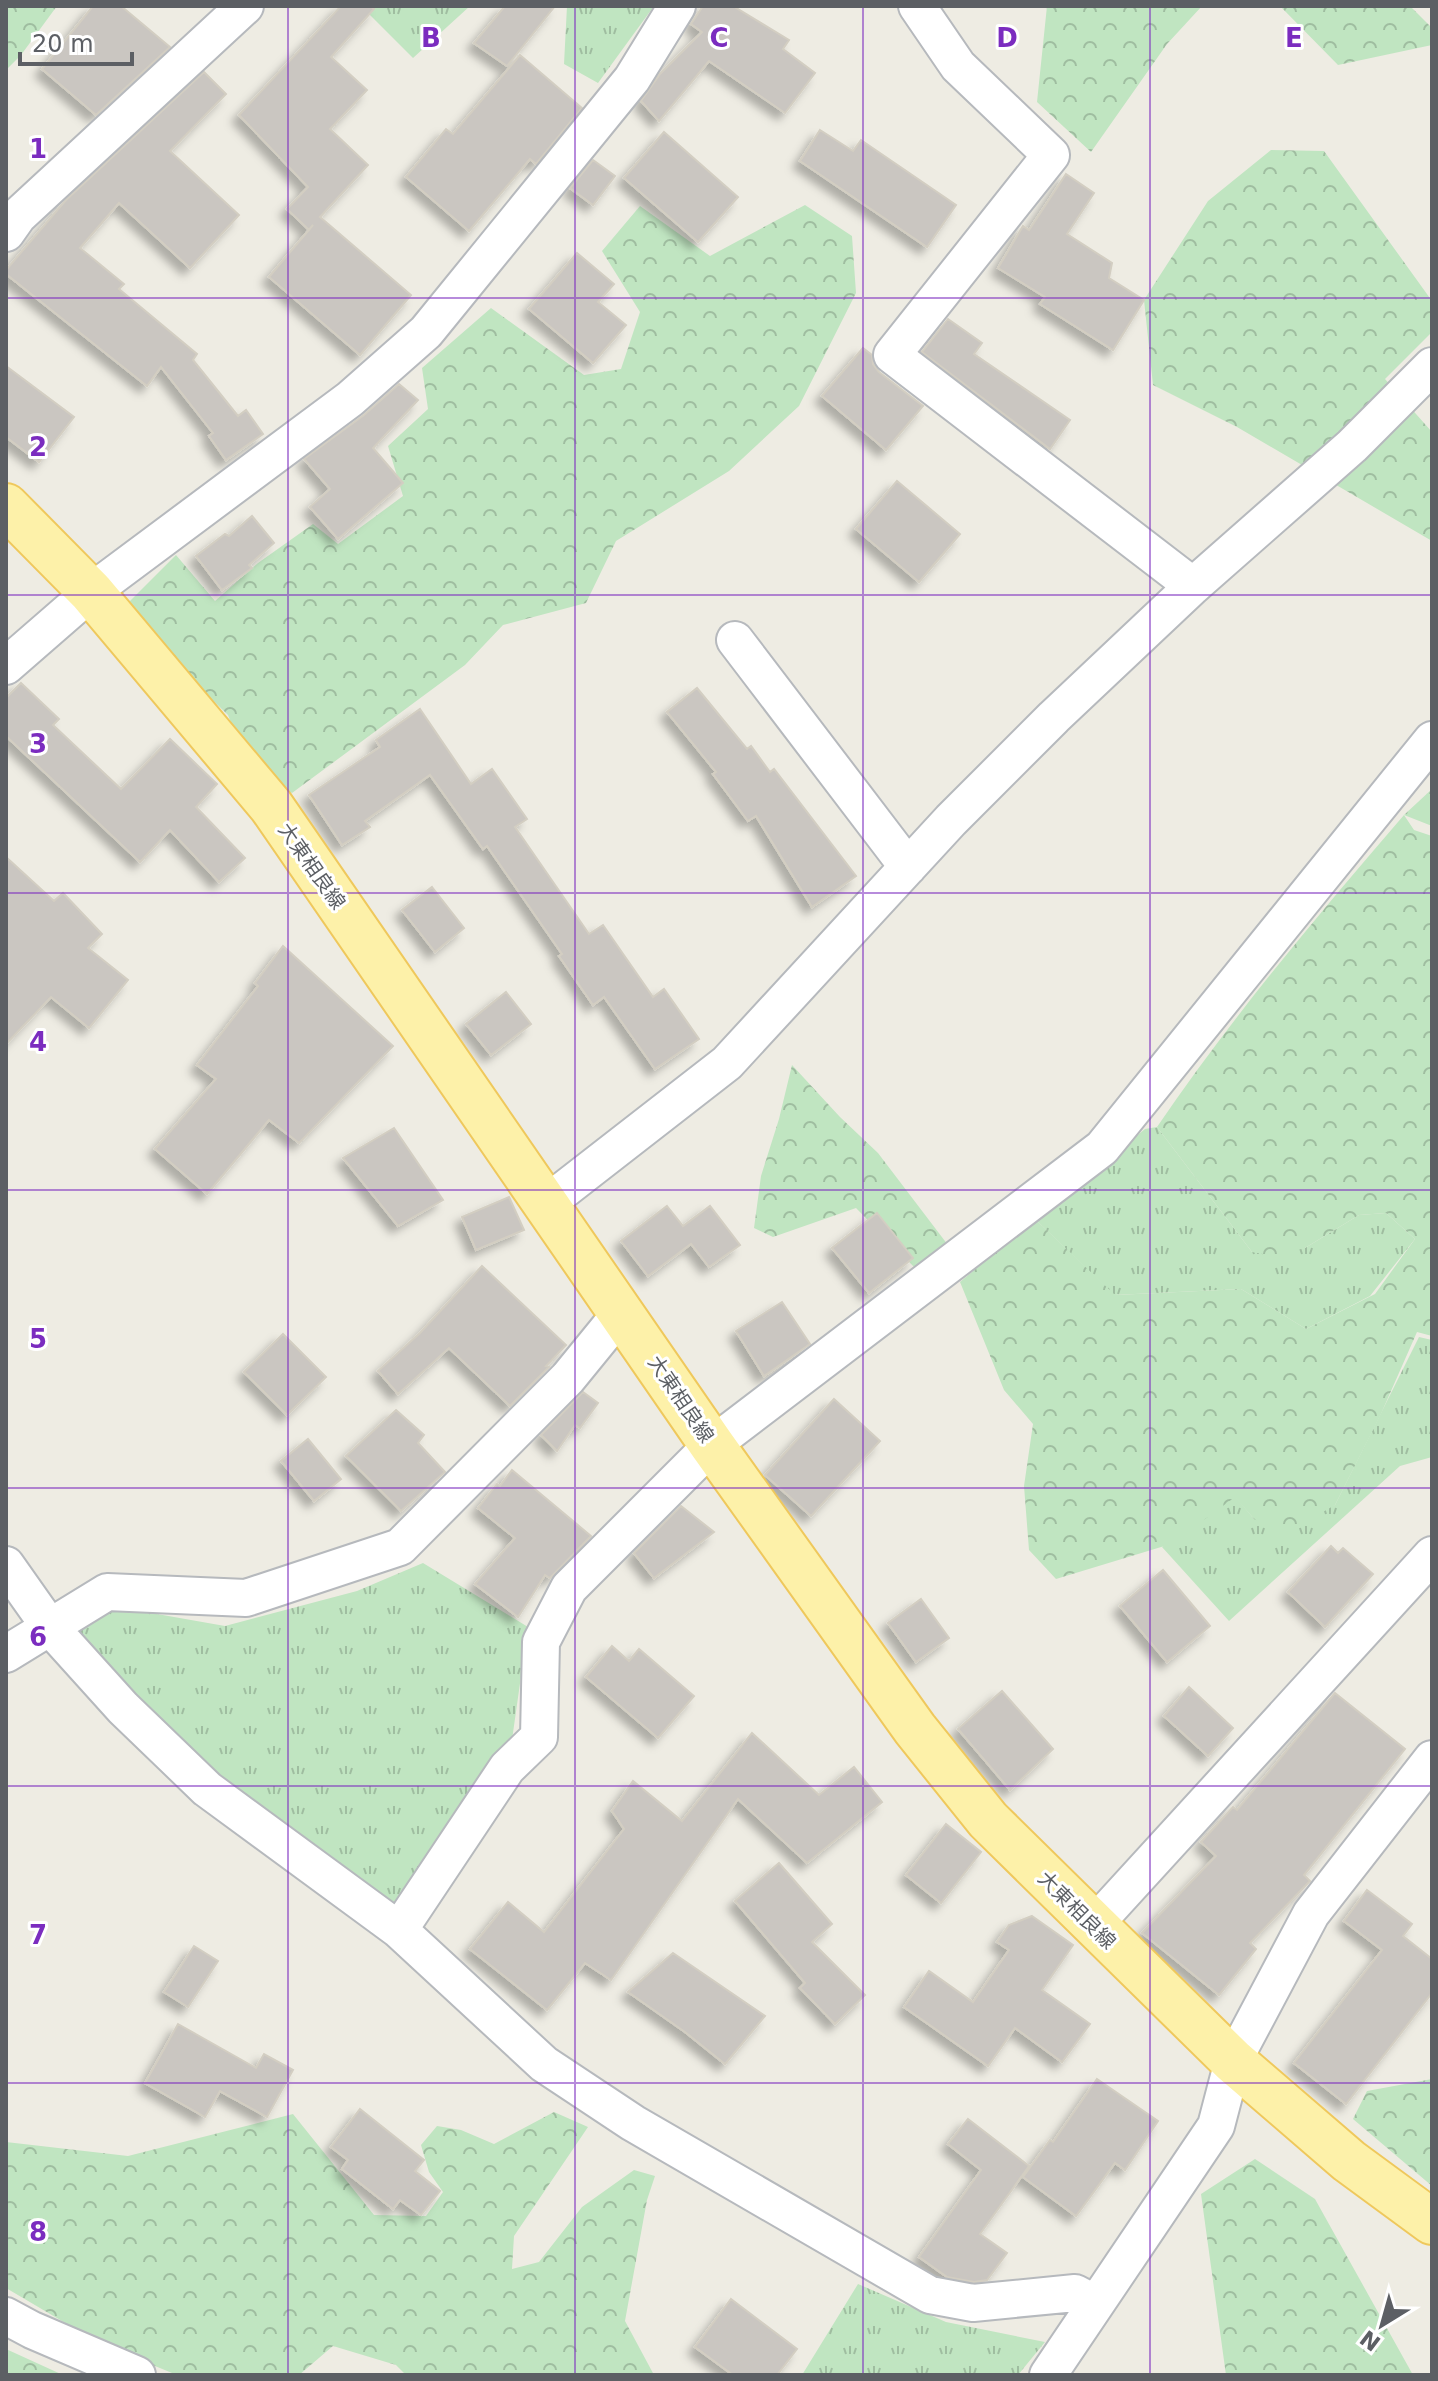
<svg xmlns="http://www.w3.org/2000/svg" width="1438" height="2381" viewBox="0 0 1438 2381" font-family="'DejaVu Sans','Noto Sans JP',sans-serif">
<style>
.grass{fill:url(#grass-tufts)}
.forest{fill:url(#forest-crowns)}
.building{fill:#cac6c1;stroke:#d3cec2;stroke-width:2;filter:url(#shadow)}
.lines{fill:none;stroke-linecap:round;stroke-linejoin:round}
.minor-casing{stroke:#b6b9bd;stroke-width:40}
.major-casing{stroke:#efc85c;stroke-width:48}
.minor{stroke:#fff;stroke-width:36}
.major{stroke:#fdf1a9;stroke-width:44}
.grid{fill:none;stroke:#7b2cbf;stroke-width:2;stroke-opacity:0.55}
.labels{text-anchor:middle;stroke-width:6;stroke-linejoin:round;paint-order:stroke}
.street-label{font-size:20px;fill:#5c5f64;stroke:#fff}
.grid-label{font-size:26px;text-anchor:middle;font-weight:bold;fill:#7b2cbf;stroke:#fff;stroke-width:6;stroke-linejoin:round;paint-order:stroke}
</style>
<defs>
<pattern id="grass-tufts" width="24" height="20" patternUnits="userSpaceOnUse" patternTransform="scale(2)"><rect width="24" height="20" fill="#c0e5c1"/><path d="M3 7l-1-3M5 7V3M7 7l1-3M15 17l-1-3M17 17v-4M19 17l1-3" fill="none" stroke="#9fbda0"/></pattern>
<pattern id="forest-crowns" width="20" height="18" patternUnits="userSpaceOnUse" patternTransform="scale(2)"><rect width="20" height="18" fill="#c0e5c1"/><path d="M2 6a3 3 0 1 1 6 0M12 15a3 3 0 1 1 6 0" fill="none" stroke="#9fbda0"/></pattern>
<filter id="shadow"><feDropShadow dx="-7" dy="7" stdDeviation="4" flood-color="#0004"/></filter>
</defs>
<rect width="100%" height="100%" fill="#eeece3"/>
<path class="grass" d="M361,6H470L413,58Z
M567,6H654L598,83L564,64Z
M1432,789V826L1404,815Z
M1157,1127L1252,1252L1305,1248L1359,1215L1386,1213L1415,1239L1370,1296L1306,1329L1241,1289L1114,1295L1035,1219L1145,1129Z
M1419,1337L1432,1340V1457L1400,1466L1229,1621L1162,1547L1235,1496L1254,1519L1335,1505Z
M423,1563L528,1627L510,1754L399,1930L216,1785L75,1634L92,1617L123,1608L225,1626L357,1591Z
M858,2284L946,2322L1045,2342L1018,2375H802Z"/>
<path class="forest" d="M6,6H57L21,55L6,70Z
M1047,6H1202L1167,44L1091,152L1037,102Z
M1280,6H1410L1432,28V45L1338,65Z
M1271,150L1324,151L1432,301V332L1385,379L1432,432V541L1237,427L1153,385L1144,300L1208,201Z
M805,205L852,236L856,293L799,406L729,471L616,541L586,603L503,625L465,665L292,793L247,765L228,715L160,649L129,602L176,555L215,601L258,563L313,524L338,544L403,496L388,446L428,409L422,368L491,308L584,375L621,369L640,312L602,251L640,206L710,256Z
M1404,815L1414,830L1432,836V1336L1417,1332L1380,1416L1335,1505L1283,1535L1254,1519L1235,1497L1171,1544L1056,1579L1029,1550L1024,1486L1033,1424L1004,1390L960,1282L1035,1219L1115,1295L1241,1289L1306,1329L1375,1294L1415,1239L1386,1213L1359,1215L1305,1248L1274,1256L1252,1252L1157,1127C1232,1017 1317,916 1404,815Z
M792,1065L840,1117L878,1153L951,1249L915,1268L856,1208L773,1237L754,1228L761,1176L779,1119Z
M1432,2079V2186L1353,2119L1367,2091Z
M554,2112L588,2127L514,2236L512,2269L539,2262L582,2207L634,2170L655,2176L647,2200L625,2321L654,2375H406L396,2365L333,2346L299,2375H177L101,2344L6,2288V2142L128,2156L293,2114L374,2215L426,2216L443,2192L429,2172L421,2145L437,2126L461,2130L494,2144Z
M1255,2159L1315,2199L1413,2375H1226L1201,2194Z
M6,2349L63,2375H6Z"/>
<path class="building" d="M93,6H121L170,47L96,115L42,69Z
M341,6H370L374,9L331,57L367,90L330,129L368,165L320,217L411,295L360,355L269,277L313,225L309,230L287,209L308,187L239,115Z
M505,6H555L507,66L474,43Z
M703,6H733L789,40L783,49L815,73L785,113L709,61L659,121L641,101L660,74L702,32L691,24Z
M520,55L582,108L536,164L530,159L469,231L406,177L446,129L453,134Z
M204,72L226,94L170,151L239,215L190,268L119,203L80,248L124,284L119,289L197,354L193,360L238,416L246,410L263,434L226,460L209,436L213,433L161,367L147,386L6,274V270L66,200Z
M820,130L853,151L861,140L956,205L927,247L800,161Z
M664,132L738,197L698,242L624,178Z
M593,160L615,176L593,205L570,188Z
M1066,174L1094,193L1067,234L1112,263L1109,278L1144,300L1113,350L1040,304L1045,297L998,268L1023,226L1029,230Z
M577,253L614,284L598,302L626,325L593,363L529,309Z
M948,319L982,343L974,354L1070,420L1050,449L922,352Z
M863,348L872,355L873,364L879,372L923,406L886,450L822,396Z
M6,366L74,417L39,462L6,437Z
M399,384L418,400L373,448L403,483L338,539L310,507L330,489L304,459L364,415Z
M897,481L960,534L919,582L856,529Z
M252,516L274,543L249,565L252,568L222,590L196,556L225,534L229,536Z
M21,683L59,719L53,725L121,789L170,739L217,784L196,807L245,858L219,882L170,830L140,862L6,736V698Z
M697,688L747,749L751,746L770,772L774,769L856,876L812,907L756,816L748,821L713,774L716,772L667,712Z
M420,709L471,784L492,769L527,819L515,827L589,934L603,925L653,997L664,989L699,1039L655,1069L604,997L593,1005L559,956L562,954L487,846L483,849L430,775L365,821L370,827L342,845L309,795L380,747L376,740Z
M6,857L54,901L63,893L102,934L88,948L128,980L89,1028L51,997L6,1044Z
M432,887L464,928L435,952L402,910Z
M283,946L393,1046L299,1143L269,1120L207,1194L155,1149L216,1079L197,1065L258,986L255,983Z
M506,992L531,1024L491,1055L466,1024Z
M394,1128L443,1200L398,1226L343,1158Z
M509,1197L524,1230L476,1250L462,1217Z
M667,1206L683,1226L710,1206L740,1245L709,1267L691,1244L648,1276L621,1241Z
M877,1213L913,1258L869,1293L832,1248Z
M482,1266L566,1345L546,1366L549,1367L510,1406L449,1348L398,1394L378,1371L420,1333Z
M782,1302L810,1344L764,1376L736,1331Z
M283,1334L326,1377L287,1415L244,1372Z
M583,1392L598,1403L580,1428L575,1425L557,1451L541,1435Z
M834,1399L880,1441L811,1516L765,1475Z
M396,1410L424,1435L418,1443L445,1472L401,1511L346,1456Z
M308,1439L341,1479L314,1501L281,1461Z
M512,1470L591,1536L550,1578L545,1575L518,1617L475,1584L515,1538L478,1508L497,1484L500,1486Z
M681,1506L714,1532L654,1578L634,1553Z
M1331,1546L1338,1553L1343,1548L1373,1574L1325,1627L1288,1592Z
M1163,1570L1210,1626L1167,1662L1120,1606Z
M921,1599L949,1638L916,1662L888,1623Z
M612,1646L629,1661L639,1649L694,1696L658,1738L586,1677Z
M1189,1687L1233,1728L1208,1756L1164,1716Z
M1002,1691L1053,1749L1010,1790L958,1729Z
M1335,1693L1405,1749L1304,1875L1310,1881L1250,1943L1256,1949L1219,1995L1142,1933L1216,1856L1201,1842L1233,1807L1237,1810Z
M752,1733L819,1795L854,1767L882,1802L807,1863L738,1799L611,1980L585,1963L547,2010L470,1949L508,1902L544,1932L624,1829L612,1811L633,1781L682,1821Z
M946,1824L981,1852L941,1903L906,1875Z
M779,1863L832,1924L812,1942L865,1995L835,2024L800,1988L805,1983L735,1901Z
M1367,1890L1412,1924L1403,1936L1432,1959V1993L1346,2104L1294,2063L1382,1950L1344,1921Z
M1032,1916L1073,1945L1042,1990L1090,2024L1062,2062L1015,2028L988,2066L904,2007L929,1971L973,2002L1009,1950L997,1942L1009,1925Z
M194,1946L218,1961L188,2007L164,1992Z
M673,1953L765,2016L725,2064L685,2032L628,1992Z
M178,2024L256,2068L264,2054L293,2070L267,2117L220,2091L205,2117L145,2083Z
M1097,2079L1158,2121L1125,2170L1115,2163L1076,2216L1023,2177L1050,2140L1053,2142Z
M360,2109L424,2160L415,2171L440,2191L421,2215L400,2200L393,2209L342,2169L348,2160L331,2147Z
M968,2119L1029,2166L980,2234L1007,2253L987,2280L974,2282L947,2277L919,2257L981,2170L948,2144Z
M731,2299L797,2349L777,2375H733L695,2347Z"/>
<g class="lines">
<g class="minor-casing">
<path id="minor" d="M917,6L958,66L1051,155L892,355L1193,586
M6,233L18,216L245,6
M735,640L908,867
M6,666L91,592L350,399L426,332L632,79L677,6
M547,1203L727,1063L951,820L1054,717L1193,586L1352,446L1432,366
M6,1565L49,1626L123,1708L207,1789L399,1930L544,2064L633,2123L930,2295L973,2303L1075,2293L1096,2304
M6,1654L107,1592L246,1598L400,1547L568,1378L621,1313
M1093,1926L1432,1555
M399,1930L507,1768L539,1737L541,1642L569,1588L712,1445L1102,1148L1432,740
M6,2316L32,2330L137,2375
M1048,2375L1216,2126L1233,2061L1311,1914L1432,1759"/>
</g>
<g class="major-casing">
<path id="major" d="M6,506L91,592L271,806L712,1445L915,1729L988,1820L1233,2061L1349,2161L1432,2222"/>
</g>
<use href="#minor" class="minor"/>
<use href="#major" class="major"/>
</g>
<path class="grid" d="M288,6V2375M575,6V2375M863,6V2375M1150,6V2375M6,298H1432M6,595H1432M6,893H1432M6,1190H1432M6,1488H1432M6,1786H1432M6,2083H1432"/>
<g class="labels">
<g class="street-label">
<text transform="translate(312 866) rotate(55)" y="7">大東相良線</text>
<text transform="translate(681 1399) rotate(56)" y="7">大東相良線</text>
<text transform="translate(1077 1910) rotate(45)" y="7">大東相良線</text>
</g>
</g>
<g class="grid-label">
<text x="431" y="47">B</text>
<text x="719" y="47">C</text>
<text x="1007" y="47">D</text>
<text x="1294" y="47">E</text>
<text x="38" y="158">1</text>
<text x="38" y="456">2</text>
<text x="38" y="753">3</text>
<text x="38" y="1051">4</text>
<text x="38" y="1348">5</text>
<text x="38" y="1646">6</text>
<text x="38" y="1944">7</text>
<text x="38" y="2241">8</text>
</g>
<rect width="1438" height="2381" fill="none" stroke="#5c5f64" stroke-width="16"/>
<g transform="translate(1382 2325) rotate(217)" stroke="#ffffff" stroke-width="6" paint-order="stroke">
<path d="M0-6L14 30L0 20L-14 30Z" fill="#5c5f64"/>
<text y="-12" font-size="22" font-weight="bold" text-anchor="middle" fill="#5c5f64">N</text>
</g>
<path d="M20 52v12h112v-12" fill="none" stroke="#5c5f64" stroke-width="4"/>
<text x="32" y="52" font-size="24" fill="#5c5f64" stroke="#ffffff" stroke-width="6" paint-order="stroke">20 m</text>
</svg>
